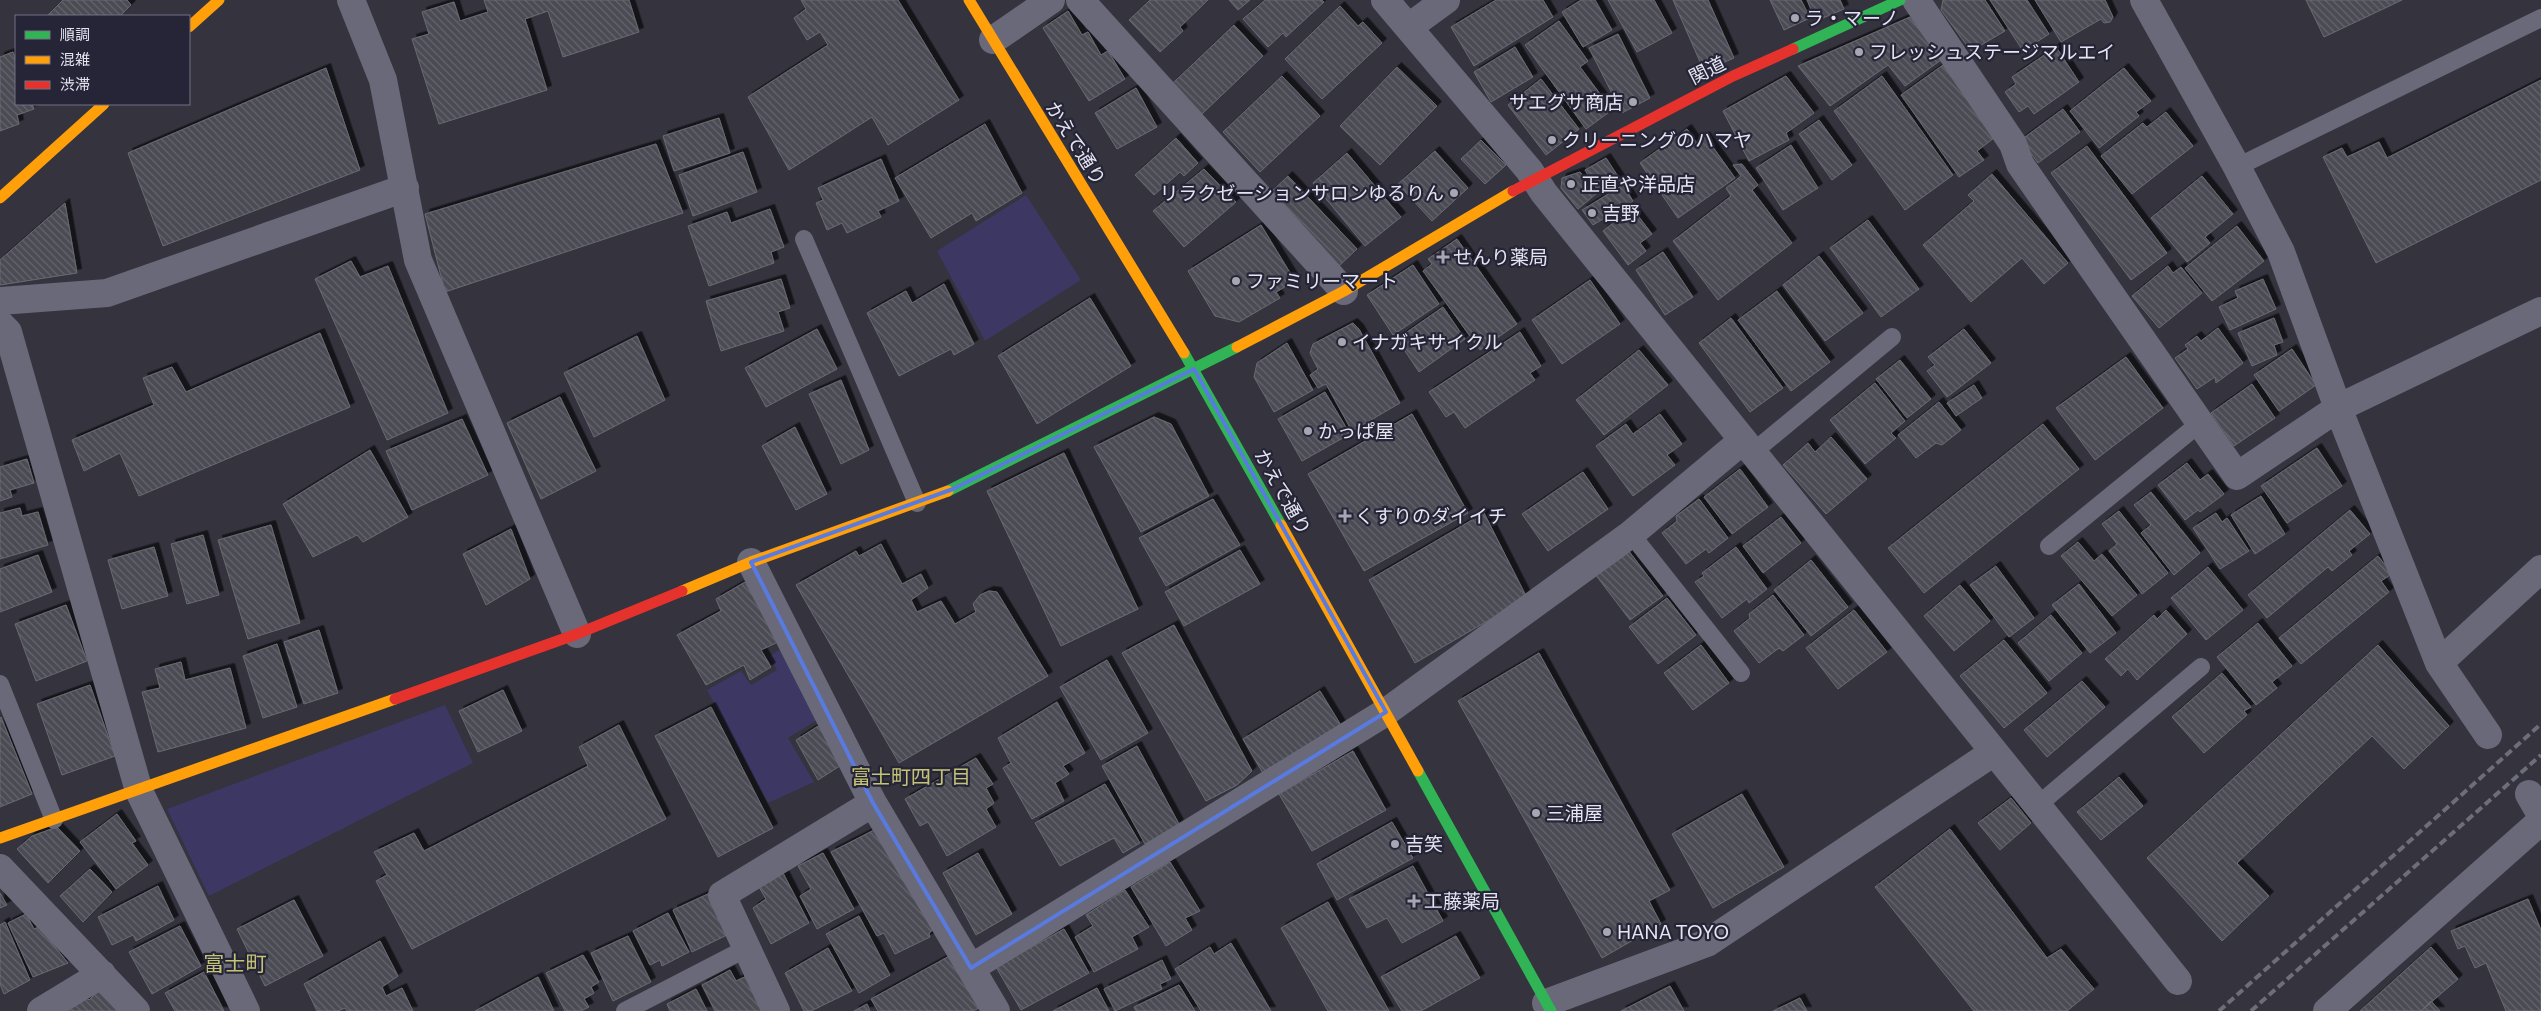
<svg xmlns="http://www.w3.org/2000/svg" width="2541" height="1011" viewBox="0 0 2541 1011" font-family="Commissioner,'Noto Sans JP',sans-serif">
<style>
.green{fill:#3d3763}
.building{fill:url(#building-back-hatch);stroke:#6a6a73;filter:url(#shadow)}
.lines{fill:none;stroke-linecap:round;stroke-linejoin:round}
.lane{stroke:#6a6979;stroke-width:18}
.street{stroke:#6a6979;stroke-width:28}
.fast{stroke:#30b455;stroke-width:11}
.slow{stroke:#ff9f0a;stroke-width:11}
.jam{stroke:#e5322d;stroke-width:11}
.rail{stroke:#6e6d7a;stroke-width:4;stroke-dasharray:8 4;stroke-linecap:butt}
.marked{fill:none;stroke:#597be0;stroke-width:4;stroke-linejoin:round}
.poi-dot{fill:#a7a7b3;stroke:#262538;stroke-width:2}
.labels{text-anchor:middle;stroke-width:4.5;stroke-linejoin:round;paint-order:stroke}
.poi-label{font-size:19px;fill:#e5e5f2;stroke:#262538;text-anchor:start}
.street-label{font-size:19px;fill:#e5e5f2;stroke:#262538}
.neighbourhood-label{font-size:20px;fill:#c5c375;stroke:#262538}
.quarter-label{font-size:21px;fill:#c5c375;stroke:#262538}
</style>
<defs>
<pattern id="building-back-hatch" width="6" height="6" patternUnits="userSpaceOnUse" patternTransform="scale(1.25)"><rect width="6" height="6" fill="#4b4b54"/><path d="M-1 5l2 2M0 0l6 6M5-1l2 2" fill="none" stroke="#65656d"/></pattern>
<filter id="shadow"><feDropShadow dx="4.5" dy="-4.5" stdDeviation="0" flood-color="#0009"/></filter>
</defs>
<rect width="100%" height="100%" fill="#34333e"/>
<path class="green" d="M1026,195L1081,280L985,341L937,251Z
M781,649L822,717L788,738L814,782L768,803L707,690L741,671L751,685L777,670L769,656Z
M445,705L473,763L209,896L167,809Z"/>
<path class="building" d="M63,0H127L131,5L120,16H47Z
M484,0H629L639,32L563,57L548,11L525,19L547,90L439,124L412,39L429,34L422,12L454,2L460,21L488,12Z
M801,0H898L959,100L888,145L872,117L789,170L748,97L828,45L820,32L807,40L794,18L806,9Z
M1150,0H1208L1180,27L1183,31L1160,52L1129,20Z
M1229,0H1250L1238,10Z
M1265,0H1322L1324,2L1286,37L1283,33L1268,47L1243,19Z
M1496,0H1543L1553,17L1474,66L1451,27Z
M1581,0H1595L1612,30L1583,47L1562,12Z
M1608,0H1654L1672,33L1637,52Z
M1673,0H1708L1734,58L1704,71Z
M1770,0H1801L1810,18L1784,30Z
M1807,0H1840L1844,9L1816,21Z
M1943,0H1985L2005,31L1971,51L1941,10Z
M1990,0H2027L2049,34L2023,51Z
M2035,0H2105L2113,17L2110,22L2104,23L2101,19L2061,42Z
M2306,0H2402L2324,37Z
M1340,6L1358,26L1363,22L1382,43L1322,99L1285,59Z
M1068,11L1082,35L1088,32L1101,55L1108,51L1125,79L1089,101L1043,28Z
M1910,17L1941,60L1905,86L1888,65L1830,106L1798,66Z
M1559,21L1588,61L1580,67L1612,110L1586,129L1525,45Z
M1234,25L1263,56L1202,114L1173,83Z
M1618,34L1650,98L1622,113L1589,48Z
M1515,47L1533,77L1491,102L1474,72Z
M2056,47L2079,82L2034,114L2028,106L2019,112L2005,92L2016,84L2012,77Z
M13,52L16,61V104H32L34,109L17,115L19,124L0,131V57Z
M1943,65L1994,138L1977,151L1984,160L1959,177L1901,95Z
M1397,67L1437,106L1380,165L1340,126Z
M326,68L360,170L163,246L128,153Z
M2124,68L2151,101L2136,112L2139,116L2099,148L2070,111Z
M1282,76L1320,116L1260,172L1223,132Z
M1786,76L1814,113L1786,133L1789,140L1749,161L1723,111Z
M1882,76L1953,175L1905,210L1834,111Z
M1541,79L1579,129L1546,155L1508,105Z
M2541,80V180L2376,263L2323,157L2342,148L2347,157L2379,142L2387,158Z
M1136,88L1157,127L1117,149L1095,113Z
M2063,109L2080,132L2038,163L2021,140Z
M2166,112L2193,146L2132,194L2101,156L2143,123L2147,127Z
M719,118L730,153L674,171L663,136Z
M1819,120L1852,165L1832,180L1799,134Z
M985,124L1022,193L976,221L972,213L931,238L895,178Z
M1687,129L1697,143L1705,136L1735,178L1678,218L1640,163Z
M1176,138L1198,163L1184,176L1180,172L1154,195L1135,175Z
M1481,140L1506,165L1485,184L1461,159Z
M656,144L683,213L445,292L425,214Z
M1791,145L1818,188L1783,210L1756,168Z
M2087,146L2167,253L2131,280L2051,173Z
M1435,151L1468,188L1432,221L1398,184Z
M743,152L757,192L693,216L679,175Z
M1347,153L1401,217L1365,246L1313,183Z
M1606,158L1621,181L1600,194L1585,170Z
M881,159L899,201L878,211L881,217L847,233L842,223L827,230L816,203L823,200L818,188Z
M1742,164L1758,185L1752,190L1792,243L1718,300L1673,241L1731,196L1726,188L1741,176L1733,165Z
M1204,169L1236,202L1184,247L1153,211Z
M1580,172L1597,193L1578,209L1561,188L1562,178Z
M1992,174L2068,263L2044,284L2022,258L1971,302L1923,245L1974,201L1968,195Z
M1288,176L1357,249L1339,266L1270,193Z
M2202,176L2233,214L2205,237L2210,243L2187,262L2151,218Z
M1623,185L1633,201L1593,225L1582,210Z
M65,203L77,273L0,285V260Z
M1632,208L1652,234L1640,243L1646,251L1628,265L1603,231Z
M770,209L784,247L771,252L774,263L709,286L688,226L727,212L731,223Z
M1868,220L1919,289L1881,317L1830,248Z
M1261,225L1295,281L1276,292L1280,298L1239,322L1215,316L1188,271Z
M2237,226L2264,261L2212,301L2185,268Z
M1457,239L1517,324L1480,350L1423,271L1432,264L1428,259Z
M1663,252L1693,297L1665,315L1636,270Z
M1819,256L1863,313L1825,341L1783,285Z
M351,261L360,277L388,266L448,413L387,440L315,279Z
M1413,265L1439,304L1393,335L1367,295Z
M2168,266L2173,273L2181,267L2202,293L2159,328L2132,296Z
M781,279L790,308L778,312L784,331L721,351L706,301Z
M2263,279L2276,309L2230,330L2219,307L2238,298L2235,291Z
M1590,280L1620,324L1562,364L1532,320Z
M944,284L974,344L954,355L951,349L899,376L867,313L906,291L912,303Z
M1777,291L1830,362L1791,391L1738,320Z
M1090,298L1131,366L1037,424L998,356Z
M1443,307L1465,339L1419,372L1397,339Z
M1731,318L1783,388L1750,412L1699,343Z
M2274,318L2283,342L2274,345L2277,355L2252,366L2238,333Z
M1353,323L1359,329L1400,403L1352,431L1326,384L1318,388L1310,375L1318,369L1310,353L1313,344Z
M2218,328L2243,363L2216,383L2215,377L2197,389L2175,358L2188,349L2185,345L2197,336L2201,341Z
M817,329L837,369L766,407L745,368Z
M1964,329L1991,363L1947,397L1927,371L1935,365L1928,357Z
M1520,332L1541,366L1530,373L1535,380L1465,428L1454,412L1446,417L1429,392Z
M320,333L350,407L139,496L120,453L84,471L72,440L154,405L143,378L172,367L186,392Z
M637,336L665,400L594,437L564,373Z
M1287,343L1313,390L1274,412L1254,377L1257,363Z
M2292,349L2316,385L2279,411L2254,375Z
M1639,350L1668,385L1604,435L1576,400Z
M2126,357L2163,408L2095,460L2056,408Z
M1900,360L1931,399L1907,418L1876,379Z
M841,380L869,450L841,464L809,394Z
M1875,383L1905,421L1891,433L1896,438L1865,464L1830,420Z
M2252,384L2275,418L2234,446L2211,413Z
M1974,385L1982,398L1956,416L1947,403Z
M1325,392L1350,434L1302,461L1278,419Z
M560,397L596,471L541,499L507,423Z
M1939,402L1961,430L1942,445L1936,443L1916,458L1898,435Z
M1412,414L1468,513L1364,571L1308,474Z
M1660,414L1682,444L1667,455L1675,465L1633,496L1596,446L1626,424L1633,434Z
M1154,417L1171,424L1209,496L1141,532L1094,447Z
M462,419L488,475L412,510L386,451Z
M2043,424L2079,469L1924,593L1888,548Z
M795,427L827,494L796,510L762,446Z
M1831,437L1867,479L1826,514L1783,465L1808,443L1815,452Z
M2317,448L2342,486L2287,523L2261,486Z
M370,450L408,517L363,542L357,535L313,557L283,504Z
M1064,453L1138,609L1061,646L987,491Z
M27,459L34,483L10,490L12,497L0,501V467Z
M2187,463L2200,480L2208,474L2224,494L2200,512L2198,510L2185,520L2158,485Z
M1740,469L1768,507L1732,534L1704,497Z
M1583,472L1608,509L1548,551L1522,514Z
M2151,492L2200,553L2174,575L2141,533L2151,525L2134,505Z
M2261,496L2285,534L2255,554L2231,515Z
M1213,499L1240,545L1166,586L1139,538Z
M1699,499L1728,538L1709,553L1706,549L1686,564L1662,533L1677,521L1676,516Z
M20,508L22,516L38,512L48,545L0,559V513Z
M2350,510L2370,534L2349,551L2352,555L2332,571L2328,567L2267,618L2248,595Z
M2119,511L2168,573L2142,594L2109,551L2117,544L2102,524Z
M1484,513L1527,598L1415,663L1369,580Z
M2216,513L2222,522L2227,518L2249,551L2220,569L2193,528Z
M1781,517L1801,543L1763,573L1743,546Z
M271,525L300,623L248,639L218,540Z
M511,529L530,579L486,605L463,554Z
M203,535L219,595L187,604L171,544Z
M2078,542L2094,561L2102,554L2137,595L2112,616L2061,556Z
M881,544L902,584L921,574L928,588L911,600L917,612L941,601L955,624L976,612L973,604L980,595L989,591L997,592L1048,676L899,763L796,585L856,551L859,556Z
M154,547L168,596L122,609L108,560Z
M1736,547L1767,589L1749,603L1747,599L1722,618L1695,582L1704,576L1702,573Z
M1240,550L1260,584L1184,626L1165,592Z
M1628,550L1663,596L1630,620L1595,574Z
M38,555L52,592L0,612V569Z
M2378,556L2389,570L2390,575L2381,581L2389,592L2301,664L2279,638Z
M1811,560L1848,607L1811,636L1774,590Z
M1996,566L2034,618L2009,637L1970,585Z
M2208,567L2243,610L2206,640L2171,598Z
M745,582L778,642L761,650L771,667L750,680L744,665L706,685L677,635L721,611L716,599Z
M2079,584L2116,633L2090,653L2052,605Z
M1960,585L1990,621L1954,651L1924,616Z
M1773,595L1804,635L1783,651L1779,648L1759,663L1734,631L1750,618L1749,614Z
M1667,598L1696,635L1658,664L1629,627Z
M66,605L87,661L36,681L15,624Z
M1854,610L1887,652L1838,689L1806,648Z
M2166,610L2187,634L2137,680L2128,669L2121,676L2105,659L2154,615L2157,619Z
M2051,615L2082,653L2049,681L2018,643Z
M2258,623L2292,666L2272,682L2277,688L2256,705L2217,657Z
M1174,625L1252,771L1237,785L1206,801L1122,653Z
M319,630L338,693L304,704L284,642Z
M2004,640L2047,693L2004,728L1960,676Z
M277,644L297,707L263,718L243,656Z
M1701,645L1729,683L1693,710L1664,673Z
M2378,645L2449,726L2404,769L2372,736L2237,863L2269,896L2222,941L2147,858Z
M1539,653L1670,890L1649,901L1661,924L1602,958L1458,701Z
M1107,660L1148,733L1101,760L1060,687Z
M181,662L185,680L230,668L246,728L158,752L142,692L160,688L155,669Z
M2222,673L2251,707L2244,711L2247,715L2204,753L2172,717Z
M2082,681L2105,707L2047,757L2024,730Z
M90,685L115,756L62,775L37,704Z
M503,690L522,731L478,752L459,711Z
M1320,691L1342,727L1264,775L1243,739Z
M1057,702L1085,753L1063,766L1069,774L1055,783L1064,801L1032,819L1003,768L1011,763L998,738Z
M711,707L773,828L718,857L655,736Z
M1,717L32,794L0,807V718Z
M823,723L846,762L818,780L796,740Z
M619,725L666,819L412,949L376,881L387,875L374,852L414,833L424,851L588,766L579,747Z
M1137,746L1179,824L1145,844L1102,766Z
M1353,751L1386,810L1312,851L1279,794Z
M976,758L993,784L986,788L994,803L986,809L996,827L947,856L928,822L920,826L905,799Z
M2119,777L2143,806L2101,840L2077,812Z
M1105,784L1140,843L1123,853L1114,838L1060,866L1035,823Z
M1742,794L1784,867L1713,908L1672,834Z
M2011,798L2031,823L2000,850L1978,823Z
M117,814L136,841L132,843L148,865L116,889L80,842Z
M1392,822L1413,858L1337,900L1317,864Z
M882,826L934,929L929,933L930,937L895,954L884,933L877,936L831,852Z
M57,827L80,851L48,883L17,849L32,836Z
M1950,829L2047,958L2061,949L2094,989L2067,1011H1974L1875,887Z
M823,853L854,909L817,929L800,896L811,889L798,866Z
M978,853L1012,914L976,935L943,873Z
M1170,862L1200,911L1185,918L1192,930L1166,946L1131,887Z
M1413,866L1443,921L1402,943L1387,918L1367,928L1349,899Z
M90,869L112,892L83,922L60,896Z
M783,873L809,923L771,944L753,908L766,899L759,887Z
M158,886L174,920L136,941L133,935L112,945L98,917Z
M1125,890L1149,927L1132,937L1138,949L1094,972L1075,937L1093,926L1086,915Z
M0,893L7,905L0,908Z
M710,893L729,934L692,952L673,910Z
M2528,899L2541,930V1011H2506L2486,963L2475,968L2465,946L2458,949L2451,931Z
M294,900L323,956L265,986L237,929Z
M1328,902L1389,1011H1328L1281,928Z
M668,913L689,952L662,966L660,960L650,965L633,931Z
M26,914L34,929L39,927L68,963L33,977L8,923Z
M859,916L890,975L859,993L826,934Z
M5,922L30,980L4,994L0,984V925Z
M180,926L201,966L152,994L129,952Z
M1064,929L1089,973L1021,1010L996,967Z
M628,936L651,982L613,1001L591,953Z
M1456,936L1480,978L1421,1011H1402L1381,977Z
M380,941L398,976L382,987L386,996L402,988L413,1011H347L345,1008L338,1011H317L304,984Z
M1231,943L1271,1011H1201L1175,969L1210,947L1214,954Z
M2431,947L2458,979L2421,1011H2360Z
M828,948L852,991L811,1011H804L785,973Z
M953,954L981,1007L973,1011H878L871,999Z
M583,955L599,982L591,987L594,993L584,999L589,1007L581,1011H565L546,973Z
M1162,960L1171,979L1160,984L1162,989L1115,1011L1104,989Z
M730,970L736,981L751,974L769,1011H715L702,985Z
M204,972L224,1011H175L165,993Z
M538,977L554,1011H475Z
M1179,985L1195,1011H1136L1134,1007Z
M1670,986L1684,1011H1621Z
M1097,988L1109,1011H1053Z
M696,989L707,1011H670L667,1004Z
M79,990L89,1000L100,990L119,1011H57Z
M1800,998L1807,1011H1773Z
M2431,1001L2440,1011H2421Z
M867,1004L870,1011H854Z"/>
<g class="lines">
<path class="lane" d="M2237,167L2541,18
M804,239L917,503
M1752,453L1892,337
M1631,534L1741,673
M2049,546L2200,423
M0,684L54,820
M2038,805L2201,667
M625,1011L747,948"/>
<path class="street" d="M351,0L383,80L418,260L577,634
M1080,0L1344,291
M1385,0L1529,170L1544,193C1754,456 1968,717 2178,981
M1916,0L2013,144L2020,164L2237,476L2338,408L2541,311
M2144,0L2237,167L2281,252L2338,408L2439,663L2488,735
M1409,27L1446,0
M993,40L1051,0
M0,301L107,293L405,188
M0,324L8,332L139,791L246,1011
M751,562L873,803L996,1011
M2439,663L2541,569
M2529,794L2541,815
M0,868L136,1011
M971,968L1386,712L1631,534L1742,441
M1546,1003L1707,943L1994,752
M41,1011L102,974
M776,1011L722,895L873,803
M2327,1011L2541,821"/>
<path class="fast" d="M1793,49L1900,0
M1184,353L1281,525
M948,491L1237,347
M1418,771L1551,1011"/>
<path class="slow" d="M969,0L1184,353
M189,27L219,0
M0,198L104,104
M1237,347L1344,291L1513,191
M1281,525L1418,771
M682,591L751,562L948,491
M0,838L395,699"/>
<path class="jam" d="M1513,191L1733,76L1793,49
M395,699L577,634L682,591"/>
<path class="rail" d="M2219,1011L2541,724
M2251,1011L2541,755"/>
</g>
<path class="marked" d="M1194,369L1386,712L971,968L873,803L751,562L953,489Z"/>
<g class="poi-dot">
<circle cx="1795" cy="18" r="5"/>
<circle cx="1859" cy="52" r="5"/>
<circle cx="1633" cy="102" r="5"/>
<circle cx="1552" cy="140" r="5"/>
<circle cx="1571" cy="184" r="5"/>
<circle cx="1454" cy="193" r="5"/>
<circle cx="1592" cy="213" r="5"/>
<path d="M1440.5 249.5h5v5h5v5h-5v5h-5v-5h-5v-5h5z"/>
<circle cx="1236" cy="281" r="5"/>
<circle cx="1342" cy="342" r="5"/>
<circle cx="1308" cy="431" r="5"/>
<path d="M1342.5 508.5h5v5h5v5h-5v5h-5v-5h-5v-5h5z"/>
<circle cx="1536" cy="813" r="5"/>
<circle cx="1395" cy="844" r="5"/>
<path d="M1411.5 893.5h5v5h5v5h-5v5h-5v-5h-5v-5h5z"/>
<circle cx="1607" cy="932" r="5"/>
</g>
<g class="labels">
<g class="poi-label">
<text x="1805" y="25">ラ・マーノ</text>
<text x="1869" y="59">フレッシュステージマルエイ</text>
<text x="1623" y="109" text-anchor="end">サエグサ商店</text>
<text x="1562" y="147">クリーニングのハマヤ</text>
<text x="1581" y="191">正直や洋品店</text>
<text x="1444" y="200" text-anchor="end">リラクゼーションサロンゆるりん</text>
<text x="1602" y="220">吉野</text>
<text x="1453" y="264">せんり薬局</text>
<text x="1246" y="288">ファミリーマート</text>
<text x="1352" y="349">イナガキサイクル</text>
<text x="1318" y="438">かっぱ屋</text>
<text x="1355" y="523">くすりのダイイチ</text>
<text x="1546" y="820">三浦屋</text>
<text x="1405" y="851">吉笑</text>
<text x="1424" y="908">工藤薬局</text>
<text x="1617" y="939">HANA TOYO</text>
</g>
<g class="street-label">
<text transform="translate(1707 70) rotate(-27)" y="7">関道</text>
<text transform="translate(1076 143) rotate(58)" y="7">かえで通り</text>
<text transform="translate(1283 492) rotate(61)" y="7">かえで通り</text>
</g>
<g class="neighbourhood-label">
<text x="911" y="784">富士町四丁目</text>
</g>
<g class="quarter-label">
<text x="235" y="971">富士町</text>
</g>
</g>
<rect x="15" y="15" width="175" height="90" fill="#262538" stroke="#727282"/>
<rect x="25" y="31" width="25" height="8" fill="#30b455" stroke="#727282"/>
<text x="60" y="40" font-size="15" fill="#e5e5f2">順調</text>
<rect x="25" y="56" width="25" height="8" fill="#ff9f0a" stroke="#727282"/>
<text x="60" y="65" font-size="15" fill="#e5e5f2">混雑</text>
<rect x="25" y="81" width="25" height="8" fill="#e5322d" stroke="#727282"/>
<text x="60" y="90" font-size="15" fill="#e5e5f2">渋滞</text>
</svg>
